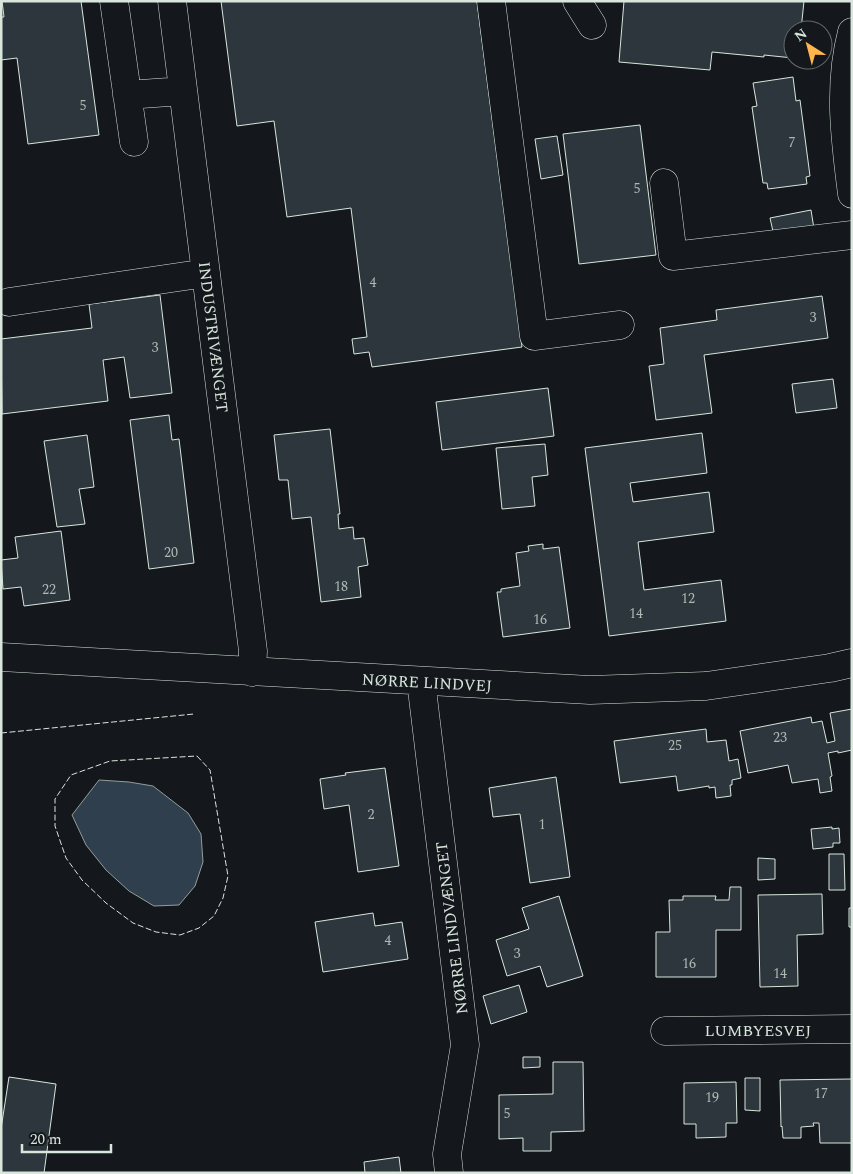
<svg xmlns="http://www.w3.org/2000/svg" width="853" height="1174" viewBox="0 0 853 1174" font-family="Spectral,serif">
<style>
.water{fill:#2f3f4d;stroke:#939e99}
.building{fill:#2c363c;stroke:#d8e6dc}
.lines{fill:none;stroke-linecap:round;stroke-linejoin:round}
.minor-casing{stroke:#d8e6dc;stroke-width:29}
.minor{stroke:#14181c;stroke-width:28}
.fence{stroke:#d8e6dc;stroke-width:1;stroke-dasharray:6 2.5;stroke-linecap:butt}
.labels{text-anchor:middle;stroke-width:4;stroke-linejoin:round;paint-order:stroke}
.number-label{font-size:14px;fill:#adbab4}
.street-label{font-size:16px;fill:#d8e6dc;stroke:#14181c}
</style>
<rect width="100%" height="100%" fill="#14181c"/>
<path class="water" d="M99,780L129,782L153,786L188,813L201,834L203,862L195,886L179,905L154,906L129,891L106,870L86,845L72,815Z"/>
<path class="building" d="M2,1H81L99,135L28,144L17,58L1,60V17H4Z
M221,1H477L522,347L372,367L369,352L354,354L352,339L367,337L351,208L287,217L274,121L237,126Z
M624,1H804L801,30H793V58L764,55V57L712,52L710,70L619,62Z
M793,77L796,101L800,100L810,176L806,177L807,184L768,189L767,183H763L752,107L757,106L753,83Z
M640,125L656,255L579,264L563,134Z
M557,136L563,175L541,179L535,139Z
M811,210L814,229L774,236L770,218Z
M160,295L172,393L130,398L124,357L103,360L108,401L2,414L1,339L92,328L89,304Z
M822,296L828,338L704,355L712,413L656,420L649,366L664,364L660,328L717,320L716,310Z
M833,379L837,408L796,413L792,384Z
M548,388L554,436L442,450L436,402Z
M169,415L172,440L179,439L194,563L149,569L130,420Z
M330,429L340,514H338L339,529L353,527L354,539L364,538L368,565L358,567L361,597L321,602L311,517L292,519L288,480H279L274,435Z
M702,433L707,473L630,483L633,502L709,492L714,532L638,542L644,590L721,580L726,621L609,636L585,448Z
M87,435L94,487L79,489L85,524L57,527L44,441Z
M545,444L548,475L532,477L535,506L502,509L496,448Z
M61,531L70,600L24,606L21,587L3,589L1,560L18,558L15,537Z
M543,544V549L559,547L570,628L503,637L497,592H501V589L520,586L516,553L529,551L528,546Z
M852,709V750L838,753V751L828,753L832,776L830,777L832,791L820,793L818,779L792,783L788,765L748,773L740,731L811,717L812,723L822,721L827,743L835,741L830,713Z
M706,729L707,742L726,740L729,761L738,759L741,778L732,780V785H730L731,796L716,798L715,787L709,788V786L678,791L676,776L620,783L614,741Z
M385,768L399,866L358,872L349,805L324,809L320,779L346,775L345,773Z
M556,777L570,877L530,883L520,814L493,817L489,788Z
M832,827V829L839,828L840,843H833V847L813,849L811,829Z
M829,854H844L845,890H829Z
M758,858L775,859V879L758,880Z
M730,887H741V930H716V977H656V932H670L669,900H683V896H716L715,900H729Z
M822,894L823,934L797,935L798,986L760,987L758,895Z
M559,896L583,976L547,987L540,966L507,976L496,940L529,929L522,908Z
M849,908H852V927H849Z
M373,913L375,926L402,922L408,959L323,972L315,922Z
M519,985L527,1012L491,1024L483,996Z
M523,1057H540V1067L523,1068Z
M553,1062H583L584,1131L551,1132V1151H523V1138L499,1139V1095L553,1094Z
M9,1077L56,1084L44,1173H1V1129Z
M745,1078H760V1111L745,1110Z
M852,1079V1143H820L819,1123H813L814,1126L801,1127V1138H783L782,1126L781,1127L780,1080Z
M736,1082L737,1123H726V1137L696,1138V1124H684V1083Z
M399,1157L401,1173H365L364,1162Z"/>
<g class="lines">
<g class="minor-casing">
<path id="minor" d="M114,1L134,142
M172,1L253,651L252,672
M491,1L534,336L620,325
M577,1L592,25
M852,32C838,85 845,140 852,194
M127,95L183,91
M664,183L673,256L852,235
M9,302L206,273
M1,657L590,690L706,686L830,668L852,663
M421,681L465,1045L447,1154L449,1173
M665,1031L852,1029"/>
</g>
<use href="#minor" class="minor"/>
<path class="fence" d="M1,733L194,714
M197,756L210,770L228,876L223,898L214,916L199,928L180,935L156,932L133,923L106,903L82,880L66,858L55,826V799L71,775L110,761Z"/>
</g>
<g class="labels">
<g class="number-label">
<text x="83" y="110">5</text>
<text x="792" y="147">7</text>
<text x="637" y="193">5</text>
<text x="373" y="287">4</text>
<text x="813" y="322">3</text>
<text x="155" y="352">3</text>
<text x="171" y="557">20</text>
<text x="341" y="591">18</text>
<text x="49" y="594">22</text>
<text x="688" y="603">12</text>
<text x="636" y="618">14</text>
<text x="540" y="624">16</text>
<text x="780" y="742">23</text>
<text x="675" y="750">25</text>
<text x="371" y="819">2</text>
<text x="542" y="829">1</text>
<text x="388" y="945">4</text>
<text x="517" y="958">3</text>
<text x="689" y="968">16</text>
<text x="780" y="978">14</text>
<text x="821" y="1098">17</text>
<text x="712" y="1102">19</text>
<text x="507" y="1118">5</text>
</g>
<g class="street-label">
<text transform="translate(214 337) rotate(83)" y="6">INDUSTRIVÆNGET</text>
<text transform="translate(427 682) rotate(3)" y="6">NØRRE LINDVEJ</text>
<text transform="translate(451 928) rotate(-97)" y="6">NØRRE LINDVÆNGET</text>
<text x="758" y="1036">LUMBYESVEJ</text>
</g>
</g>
<rect width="853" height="1174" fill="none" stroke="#d8e6dc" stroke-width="5"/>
<g transform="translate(808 45) rotate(324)"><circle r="24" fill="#14181c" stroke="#626a69"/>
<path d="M0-4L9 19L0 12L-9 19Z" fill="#ffb74d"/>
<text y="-8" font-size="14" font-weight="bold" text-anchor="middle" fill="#d8e6dc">N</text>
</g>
<path d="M22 1144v8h89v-8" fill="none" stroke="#d8e6dc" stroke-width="2.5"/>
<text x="30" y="1144" font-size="15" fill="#d8e6dc" stroke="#14181c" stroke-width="4" paint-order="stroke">20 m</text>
</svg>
